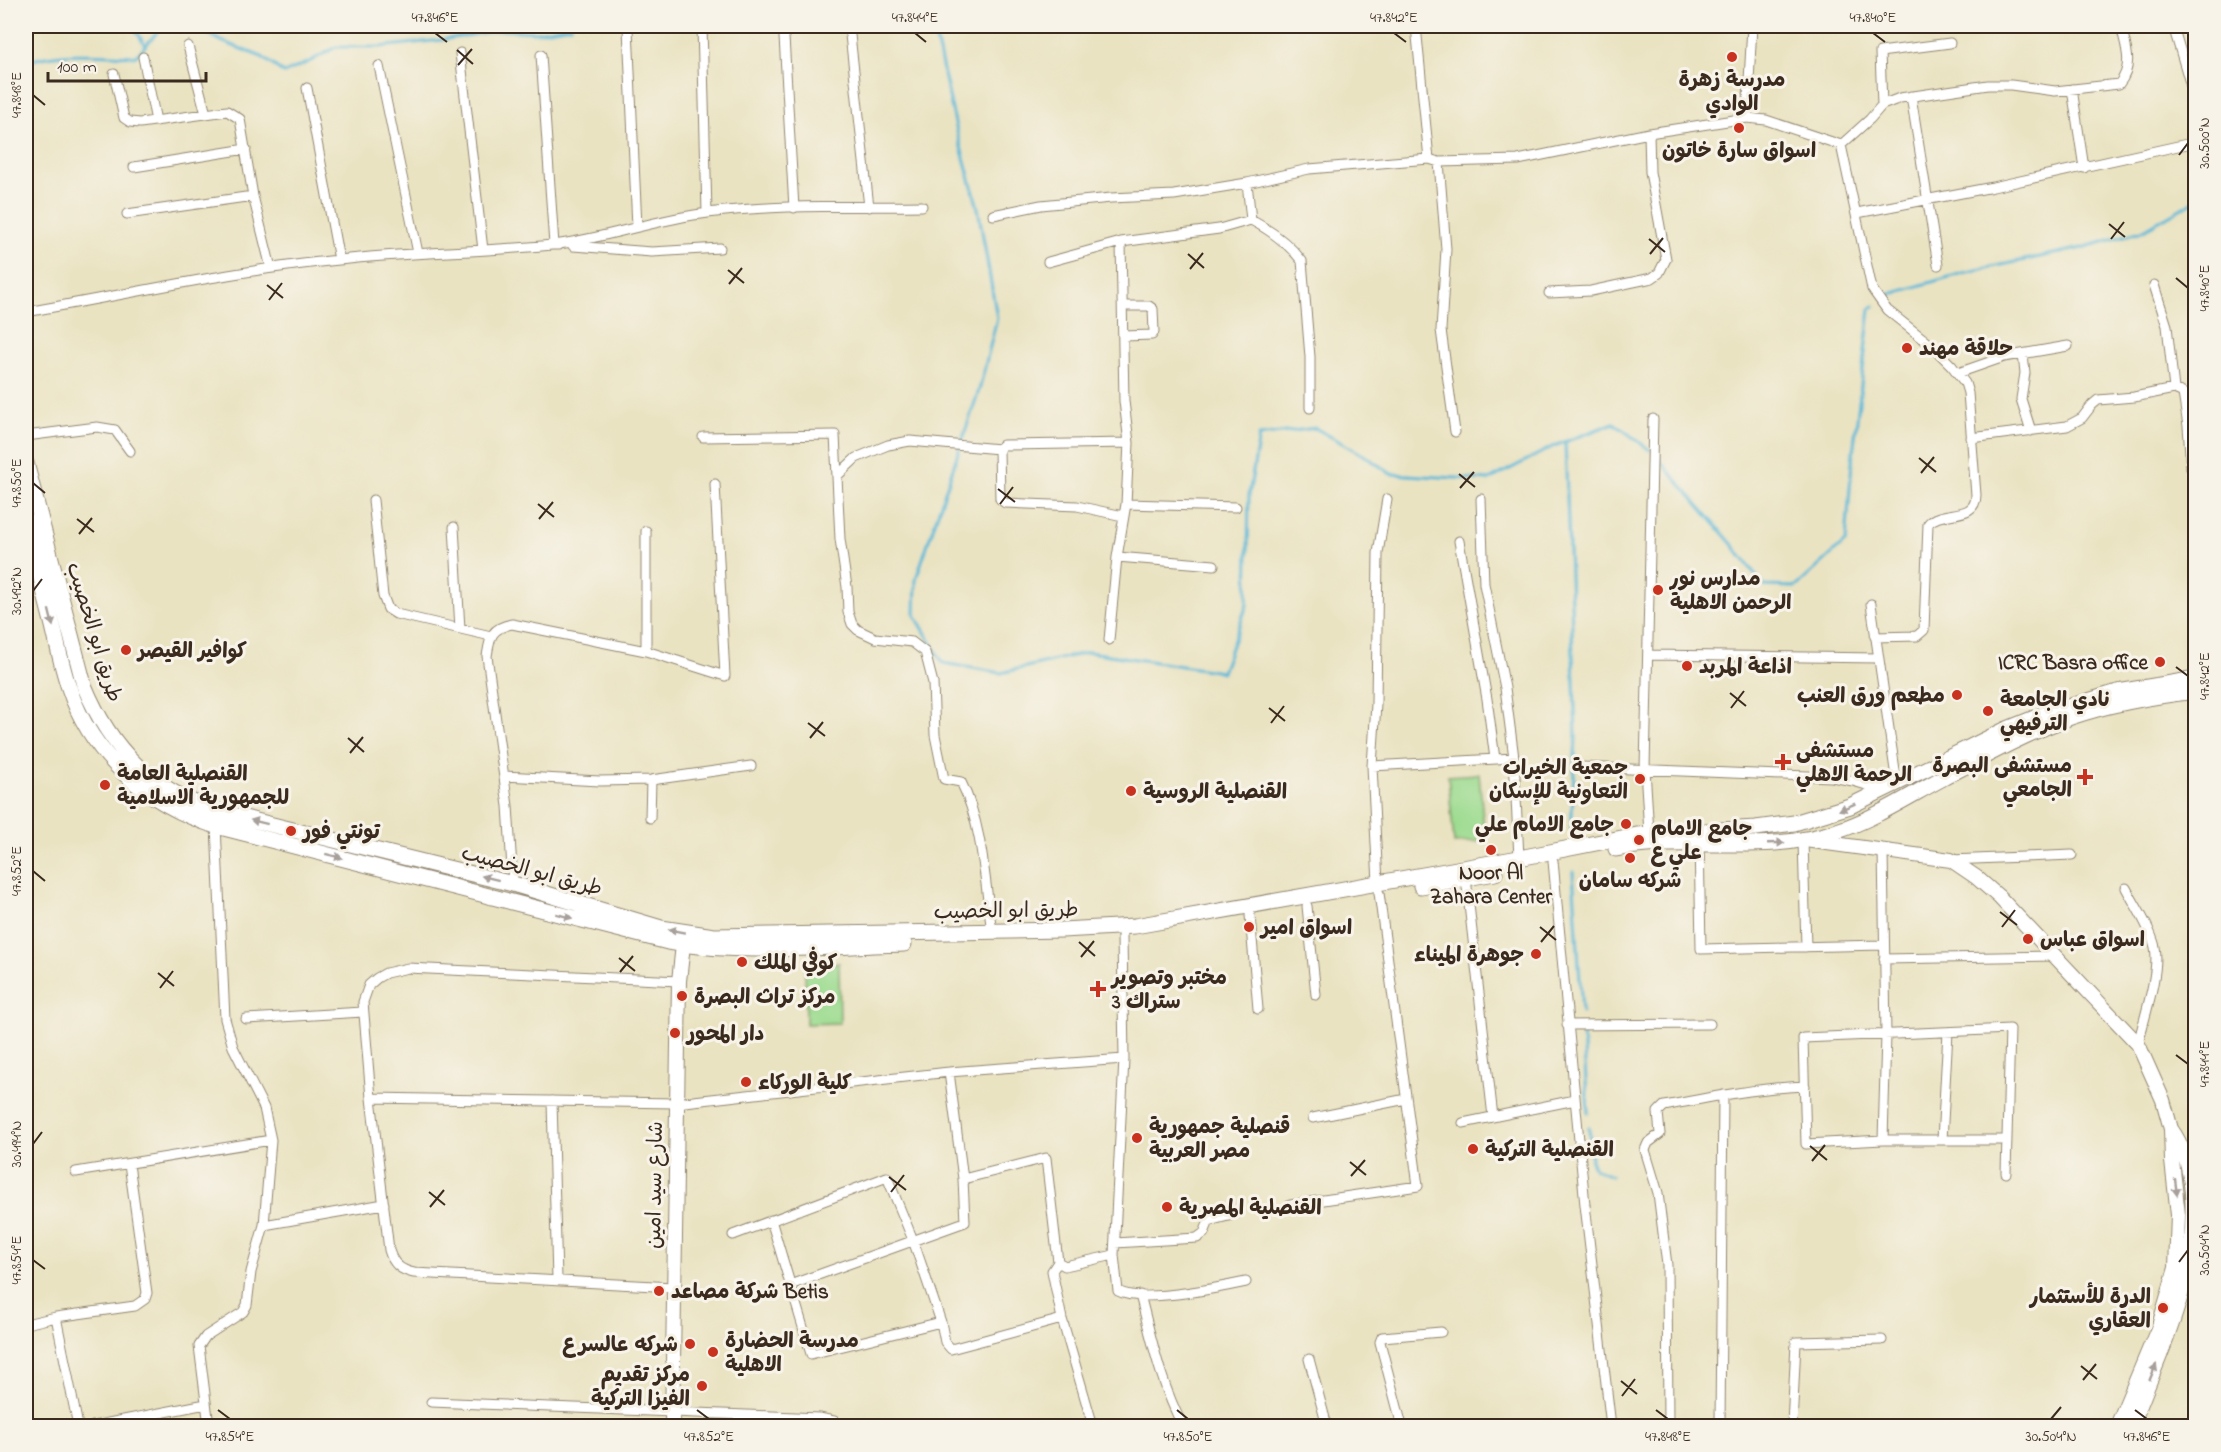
<svg xmlns="http://www.w3.org/2000/svg" width="2221" height="1452" viewBox="0 0 2221 1452" font-family="'Indie Flower','Playpen Sans Arabic',sans-serif">
<style>
.garden{fill:#9edc91;stroke:#6c8358;stroke-width:1.5}
.lines{fill:none;stroke-linecap:round;stroke-linejoin:round}
.stream{stroke:#5ab8d8;stroke-width:3}
.street-casing{stroke:#928670;stroke-width:11}
.secondary-casing{stroke:#928670;stroke-width:16}
.primary-casing{stroke:#928670;stroke-width:17}
.street{stroke:#fff;stroke-width:9}
.secondary{stroke:#fff;stroke-width:14}
.primary{stroke:#fff;stroke-width:15}
.oneway{fill:#a79f9a}
.ticks{fill:none;stroke:#3b2a1e;stroke-width:2}
.poi-dot{fill:#c8321e;stroke:#f7f3e8;stroke-width:2}
.labels{text-anchor:middle;stroke-width:6;stroke-linejoin:round;paint-order:stroke}
.poi-label{font-size:21px;font-weight:bold;fill:#3b2a1e;stroke:#f7f3e8;text-anchor:start}
.street-label{font-size:21px;fill:#3b2a1e;stroke:#f7f3e8}
.neatline{fill:none;stroke:#3b2a1e;stroke-width:2}
.ticks-label{font-size:15px;text-anchor:middle;fill:#3b2a1e}
</style>
<rect width="100%" height="100%" fill="#f7f3e8"/>
<filter id="ink" filterUnits="userSpaceOnUse"><feTurbulence type="fractalNoise" baseFrequency=".0167" numOctaves="2"/><feDisplacementMap in="SourceGraphic" scale="12" xChannelSelector="R" yChannelSelector="G"/><feConvolveMatrix kernelMatrix="1 2 1 2 8 2 1 2 1" color-interpolation-filters="sRGB"/></filter>
<filter id="wash" filterUnits="userSpaceOnUse"><feTurbulence type="fractalNoise" baseFrequency=".008" numOctaves="4" result="noise"/><feDisplacementMap in="SourceGraphic" scale="24" xChannelSelector="R" yChannelSelector="G"/><feGaussianBlur stdDeviation="1.35" result="paint"/><feColorMatrix in="noise" values="0 0 0 0 0 0 0 0 0 0 0 0 0 0 0 0 0 1.4 0 .05"/><feComposite in="paint" operator="in"/></filter>
<g filter="url(#wash)">
<rect width="100%" height="100%" fill="#eae3c2"/>
<path class="garden" d="M1479,774L1485,841L1454,843L1448,776Z
M839,963L840,1023L806,1024L805,964Z"/>
<g class="lines">
<path class="stream" d="M133,26L145,45
M194,26L221,41L262,57L284,73L309,62L336,47H380L441,40L501,30L537,32L571,26
M933,26L958,136L978,208L997,318L980,387L916,579L915,615L943,663L1001,673L1089,652L1222,672L1247,605L1249,495L1259,436L1315,428L1367,457L1391,474L1489,480L1554,446L1614,423L1650,450
M26,62C60,50 100,55 136,56L163,26
M1887,295L1963,273L2078,249L2142,231L2196,200
M1565,442L1576,736L1571,831
M1655,455L1732,544L1764,586L1796,587L1846,541L1852,462L1870,309L1874,306
M1573,872L1582,1012
M1583,1032L1588,1113
M1589,1127L1591,1161L1595,1169L1611,1176"/>
</g>
</g>
<g filter="url(#ink)">
<g class="lines">
<g class="street-casing">
<path id="street" d="M702,26L707,213
M849,26L869,207
M1416,26L1429,159
M2173,26L2196,103
M628,28L637,227
M784,37L794,208
M188,46L206,114
M460,53L483,250
M541,55L554,245H559
M143,57L156,121
M379,66L418,253
M114,74L124,118L130,122L140,123L227,111L240,119L253,196L271,268
M307,88L339,260
M2072,89L2084,168
M1911,96L1938,265
M1882,105L1880,52L1950,43
M1747,118L1752,26
M1841,145L1870,119L1882,105L1900,98L1988,85H2011L2055,91L2119,84C2134,66 2126,47 2121,26
M1439,162L1446,249L1441,330L1455,432
M134,167L246,149
M1857,213L1993,187L2196,142
M127,214L253,196
M993,215L1041,205L1111,198L1174,195L1247,183L1309,169L1429,159L1439,162L1518,160L1649,133L1747,118L1766,120L1841,145L1872,289L1887,310L1931,345L1952,366L1965,383L1968,393L1976,495C1976,522 1941,508 1928,524L1924,630L1917,636L1875,637
M1251,220C1270,230 1289,244 1302,261L1310,357V408
M573,246L652,252L720,248
M1048,262L1121,242L1219,229L1251,220L1247,183
M2154,285L2167,326L2174,389
M1549,293L1591,291L1652,278L1659,273L1666,259L1650,172L1649,133
M1124,306H1149L1153,309L1154,332L1152,335L1124,336
M26,312C130,294 234,270 339,260C410,252 481,252 552,245C605,239 655,219 708,213C779,204 851,207 922,206
M2023,354L2025,373L2021,399L2031,431
M1958,373L2004,357L2068,346
M26,436L97,427L115,430L130,451
M703,437L835,435L840,539L847,587L848,612L852,624L858,630L875,638L912,642L925,652L933,683L935,735L944,779L961,782C983,825 985,884 992,932
M1971,438L2067,426L2082,418L2092,405L2098,400L2134,397L2174,389L2183,393L2188,426L2191,468
M837,476L856,458L888,445L910,441L999,449
M1481,499L1484,584L1505,688L1514,758L1519,858
M373,500L383,596L388,609L396,614L491,636
M1126,504L1236,507
M1123,516L1077,506L1005,503L1000,499L999,449L1003,445L1129,443
M454,527L460,629
M646,531V651
M1459,541L1487,699L1495,759
M1117,557L1214,565
M1871,604L1897,784
M1109,640L1117,557L1126,504L1129,443L1124,401L1121,242
M1648,655L1878,658
M1372,766L1514,758
M1581,767L1832,777L1853,781L1883,790
M504,776L600,781L651,780L751,766
M650,818L651,780
M1649,833L1645,769L1653,419
M1699,839L1701,949L1883,945
M1803,840L1806,947
M1883,850L1886,1035L1883,1140
M1951,860L2072,855
M1553,861L1585,1205L1611,1426
M1466,878L1493,1117
M1378,883L1372,766L1376,704L1378,553L1387,499
M513,884L508,806L487,656C490,637 491,628 512,624L646,651L725,676L715,484
M2126,888C2136,907 2150,927 2155,947C2160,972 2144,1018 2138,1044
M1307,906L1316,995
M1250,915L1258,1009
M1122,936L1124,1059L1114,1255L1118,1291C1141,1304 1218,1288 1246,1282
M1884,959L2054,956
M246,1019L363,1012
M1567,1025L1710,1024
M371,1098L676,1103L949,1072L1124,1059
M552,1101L557,1279
M1313,1118L1406,1099
M1463,1123L1575,1100
M1942,1140L1948,1032
M76,1172L271,1140
M2006,1173L2010,1029L1803,1038L1806,1144L1883,1140H2007
M963,1179L1046,1158L1058,1262L1052,1271L1062,1319L1093,1426
M1290,1205L1418,1186L1379,893
M771,1220L811,1354L941,1322
M264,1225L384,1204
M733,1235L887,1177L913,1240L941,1322L945,1342L951,1349L1062,1319
M1115,1243L1197,1238L1204,1233L1209,1221L1236,1214
M1058,1262L1065,1266L1114,1255
M790,1285L965,1222L963,1179L949,1072
M673,1287L414,1273C400,1270 393,1264 389,1250L371,1098L363,1002L369,985L377,978L386,973L408,968L679,981
M1140,1295C1152,1340 1161,1385 1183,1426
M56,1317L78,1426
M26,1324L56,1317L135,1306L145,1299L147,1293L129,1164
M1309,1359L1327,1426
M431,1402L819,1418L834,1421V1426
M93,1426L206,1404
M209,1426L199,1346L206,1336L243,1312L247,1305L251,1272L264,1225L271,1140L264,1108L233,1047L225,1019L216,826
M1402,1426L1380,1342L1382,1337L1441,1332
M1668,1426L1667,1265L1658,1193L1645,1150L1648,1143L1660,1134L1658,1112L1664,1106C1711,1097 1757,1088 1805,1086
M1720,1426L1723,1095
M1792,1426L1796,1342L1882,1340"/>
</g>
<g class="secondary-casing">
<path id="secondary" d="M1805,840L1951,860L1976,877L1999,897L2138,1044L2163,1100L2171,1129L2172,1161L2178,1215L2176,1268L2159,1326L2117,1426
M672,1426L679,981L683,945
M2132,1426C2162,1346 2198,1283 2192,1193C2190,1170 2185,1148 2171,1129"/>
</g>
<g class="primary-casing">
<path id="primary" d="M26,463L84,685C111,751 152,791 220,812L513,884L661,928L714,936L1062,930L1135,926L1519,858L1637,835L1756,828L1794,823L1850,806L2005,730L2042,715L2118,692L2196,679
M26,520C35,556 44,591 53,626C58,647 62,668 69,688C92,757 148,804 216,826L668,942C744,955 827,946 904,944
M1616,849C1689,835 1766,856 1837,831C1874,819 1909,796 1943,778C1985,756 2026,733 2071,717C2111,703 2153,696 2196,691
M1421,886L1495,873"/>
</g>
<use href="#street" class="street"/>
<use href="#secondary" class="secondary"/>
<use href="#primary" class="primary"/>
</g>
<defs><path id="oneway-solid" d="M-6-.8H1V-3.2L6.5 0L1 3.2V.8H-6Z" transform="scale(1.5)"/></defs>
<g class="oneway">
<use href="#oneway-solid" transform="translate(51 618) rotate(76)"/>
<use href="#oneway-solid" transform="translate(1847 807) rotate(158)"/>
<use href="#oneway-solid" transform="translate(259 822) rotate(-166)"/>
<use href="#oneway-solid" transform="translate(1776 843) rotate(-2)"/>
<use href="#oneway-solid" transform="translate(334 856) rotate(14)"/>
<use href="#oneway-solid" transform="translate(490 878) rotate(-166)"/>
<use href="#oneway-solid" transform="translate(564 916) rotate(15)"/>
<use href="#oneway-solid" transform="translate(677 931) rotate(-169)"/>
<use href="#oneway-solid" transform="translate(2176 1187) rotate(83)"/>
<use href="#oneway-solid" transform="translate(2153 1372) rotate(-67)"/>
</g>
</g>
<path class="ticks" d="M435,33L447,42M915,33L926,42M1394,33L1406,42M1873,33L1885,42M457,50L473,64M458,65L472,49M33,95L45,105M2179,155L2188,143M2109,224L2125,237M1649,239L1665,252M2111,239L2124,222M1188,254L1204,268M1650,254L1663,238M1190,269L1203,253M728,270L744,283M2176,278L2188,288M729,284L742,268M267,285L283,298M269,300L282,283M1919,458L1936,472M1921,473L1934,457M1459,474L1475,487M33,483L45,493M1460,488L1474,472M998,489L1015,502M538,504L554,517M1000,504L1013,487M77,519L94,532M539,519L553,502M79,534L92,518M33,591L42,579M2176,667L2188,676M1730,693L1746,706M1269,708L1285,721M1731,708L1744,691M808,723L825,736M1271,723L1284,706M348,738L364,752M810,738L823,722M350,753L363,737M33,871L45,881M2000,912L2017,925M1540,927L1556,940M2002,927L2015,910M1079,942L1095,956M1541,942L1554,926M1081,957L1094,941M619,958L635,971M620,972L633,956M158,973L174,986M160,988L173,971M2176,1055L2188,1064M33,1144L42,1132M1810,1146L1827,1160M1812,1161L1825,1145M1350,1162L1366,1175M1351,1176L1365,1160M889,1177L906,1190M429,1192L445,1205M891,1192L904,1175M430,1207L444,1190M33,1260L45,1269M2179,1262L2188,1250M2081,1366L2097,1379M2083,1380L2096,1364M1621,1381L1637,1394M1622,1396L1635,1379M218,1410L230,1419M697,1410L709,1419M1177,1410L1188,1419M1656,1410L1668,1419M2135,1410L2147,1419M2051,1419L2061,1407"/>
<g class="poi-dot">
<circle cx="1732" cy="57" r="6"/>
<circle cx="1739" cy="128" r="6"/>
<circle cx="1907" cy="348" r="6"/>
<circle cx="1658" cy="590" r="6"/>
<circle cx="126" cy="650" r="6"/>
<circle cx="2160" cy="662" r="6"/>
<circle cx="1687" cy="666" r="6"/>
<circle cx="1957" cy="695" r="6"/>
<circle cx="1988" cy="711" r="6"/>
<path d="M1780 753h6v6h6v6h-6v6h-6v-6h-6v-6h6z"/>
<path d="M2082 768h6v6h6v6h-6v6h-6v-6h-6v-6h6z"/>
<circle cx="1640" cy="779" r="6"/>
<circle cx="105" cy="785" r="6"/>
<circle cx="1131" cy="791" r="6"/>
<circle cx="1626" cy="824" r="6"/>
<circle cx="291" cy="831" r="6"/>
<circle cx="1639" cy="840" r="6"/>
<circle cx="1491" cy="850" r="6"/>
<circle cx="1630" cy="858" r="6"/>
<circle cx="1249" cy="927" r="6"/>
<circle cx="2028" cy="939" r="6"/>
<circle cx="1536" cy="954" r="6"/>
<circle cx="742" cy="962" r="6"/>
<path d="M1095 980h6v6h6v6h-6v6h-6v-6h-6v-6h6z"/>
<circle cx="682" cy="996" r="6"/>
<circle cx="675" cy="1033" r="6"/>
<circle cx="746" cy="1082" r="6"/>
<circle cx="1137" cy="1138" r="6"/>
<circle cx="1473" cy="1149" r="6"/>
<circle cx="1167" cy="1207" r="6"/>
<circle cx="659" cy="1291" r="6"/>
<circle cx="2163" cy="1308" r="6"/>
<circle cx="690" cy="1344" r="6"/>
<circle cx="713" cy="1352" r="6"/>
<circle cx="702" cy="1386" r="6"/>
</g>
<g class="labels">
<g class="poi-label">
<text x="1732" y="86" text-anchor="middle">مدرسة زهرة<tspan x="1732" dy="24">الوادي</tspan></text>
<text x="1739" y="157" text-anchor="middle">اسواق سارة خاتون</text>
<text x="1919" y="355">حلاقة مهند</text>
<text x="1670" y="585">مدارس نور<tspan x="1670" dy="24">الرحمن الاهلية</tspan></text>
<text x="138" y="657">كوافير القيصر</text>
<text x="2148" y="669" text-anchor="end">ICRC Basra office</text>
<text x="1699" y="673">اذاعة المربد</text>
<text x="1945" y="702" text-anchor="end">مطعم ورق العنب</text>
<text x="2000" y="706">نادي الجامعة<tspan x="2000" dy="24">الترفيهي</tspan></text>
<text x="1796" y="757">مستشفى<tspan x="1796" dy="24">الرحمة الاهلي</tspan></text>
<text x="2072" y="772" text-anchor="end">مستشفى البصرة<tspan x="2072" dy="24">الجامعي</tspan></text>
<text x="1628" y="774" text-anchor="end">جمعية الخيرات<tspan x="1628" dy="24">التعاونية للإسكان</tspan></text>
<text x="117" y="780">القنصلية العامة<tspan x="117" dy="24">للجمهورية الاسلامية</tspan></text>
<text x="1143" y="798">القنصلية الروسية</text>
<text x="1614" y="831" text-anchor="end">جامع الامام علي</text>
<text x="1651" y="835">جامع الامام<tspan x="1651" dy="24">علي ع</tspan></text>
<text x="303" y="838">تونتي فور</text>
<text x="1491" y="879" text-anchor="middle">Noor Al<tspan x="1491" dy="24">Zahara Center</tspan></text>
<text x="1630" y="887" text-anchor="middle">شركه سامان</text>
<text x="1261" y="934">اسواق امير</text>
<text x="2040" y="946">اسواق عباس</text>
<text x="1524" y="961" text-anchor="end">جوهرة الميناء</text>
<text x="754" y="969">كوفي الملك</text>
<text x="1112" y="984">مختبر وتصوير<tspan x="1112" dy="24">ستراك 3</tspan></text>
<text x="694" y="1003">مركز تراث البصرة</text>
<text x="687" y="1040">دار المحور</text>
<text x="758" y="1089">كلية الوركاء</text>
<text x="1149" y="1133">قنصلية جمهورية<tspan x="1149" dy="24">مصر العربية</tspan></text>
<text x="1485" y="1156">القنصلية التركية</text>
<text x="1179" y="1214">القنصلية المصرية</text>
<text x="671" y="1298">شركة مصاعد Betis</text>
<text x="2151" y="1303" text-anchor="end">الدرة للأستثمار<tspan x="2151" dy="24">العقاري</tspan></text>
<text x="725" y="1347">مدرسة الحضارة<tspan x="725" dy="24">الاهلية</tspan></text>
<text x="678" y="1351" text-anchor="end">شركه عالسرع</text>
<text x="690" y="1381" text-anchor="end">مركز تقديم<tspan x="690" dy="24">الفيزا التركية</tspan></text>
</g>
<g class="street-label">
<text transform="translate(95 632) rotate(73)" y="7">طريق ابو الخصيب</text>
<text transform="translate(532 870) rotate(15)" y="7">طريق ابو الخصيب</text>
<text transform="translate(1006 910) rotate(-1)" y="7">طريق ابو الخصيب</text>
<text transform="translate(654 1185) rotate(-89)" y="7">شارع سيد امين</text>
</g>
</g>
<rect width="2221" height="1452" fill="none" stroke="#f7f3e8" stroke-width="66"/>
<path d="M48 72v9h158v-9" fill="none" stroke="#3b2a1e" stroke-width="3"/>
<text x="57" y="72" font-size="18" fill="#3b2a1e" stroke="#f7f3e8" stroke-width="4.5" paint-order="stroke">100 m</text>
<rect x="33" y="33" width="2155" height="1386" class="neatline"/>
<g class="ticks-label">
<text x="435" y="22">47.846°E</text>
<text x="915" y="22">47.844°E</text>
<text x="1394" y="22">47.842°E</text>
<text x="1873" y="22">47.840°E</text>
<text transform="translate(16 95) rotate(-90)" y="5">47.848°E</text>
<text transform="translate(2204 143) rotate(-90)" y="5">30.500°N</text>
<text transform="translate(2204 288) rotate(-90)" y="5">47.840°E</text>
<text transform="translate(16 483) rotate(-90)" y="5">47.850°E</text>
<text transform="translate(16 591) rotate(-90)" y="5">30.492°N</text>
<text transform="translate(2204 676) rotate(-90)" y="5">47.842°E</text>
<text transform="translate(16 871) rotate(-90)" y="5">47.852°E</text>
<text transform="translate(2204 1064) rotate(-90)" y="5">47.844°E</text>
<text transform="translate(16 1144) rotate(-90)" y="5">30.494°N</text>
<text transform="translate(2204 1250) rotate(-90)" y="5">30.504°N</text>
<text transform="translate(16 1260) rotate(-90)" y="5">47.854°E</text>
<text x="230" y="1441">47.854°E</text>
<text x="709" y="1441">47.852°E</text>
<text x="1188" y="1441">47.850°E</text>
<text x="1668" y="1441">47.848°E</text>
<text x="2051" y="1441">30.504°N</text>
<text x="2147" y="1441">47.846°E</text>
</g>
</svg>
